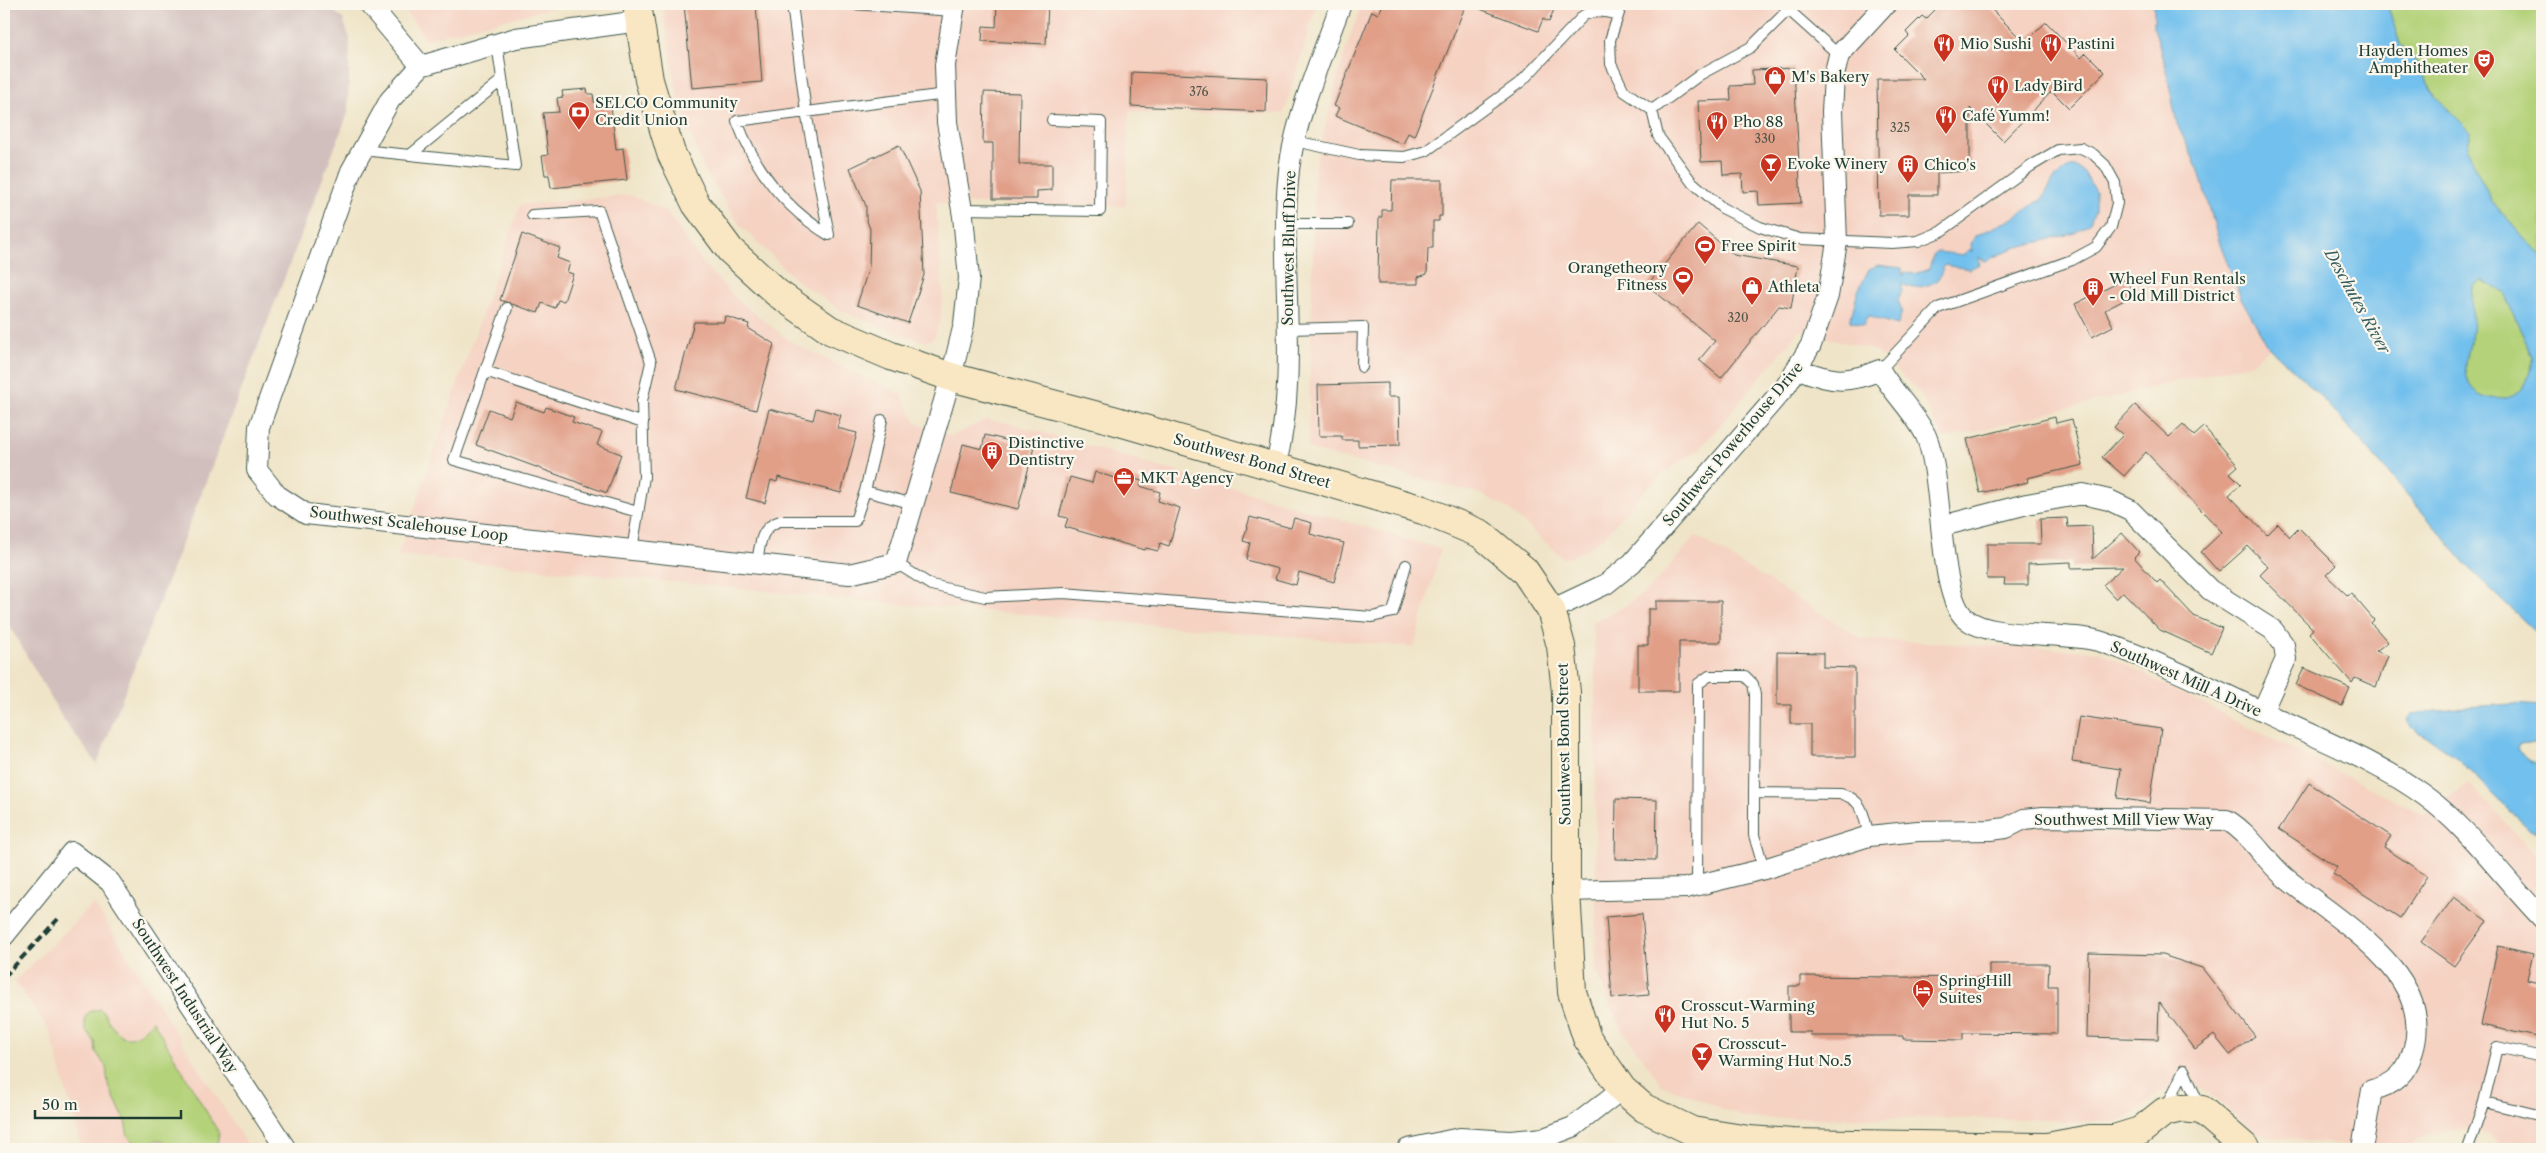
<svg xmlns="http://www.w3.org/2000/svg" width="2546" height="1153" viewBox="0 0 2546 1153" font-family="'Libre Caslon Text',serif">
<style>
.built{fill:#f5d2c2}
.industrial{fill:#d1bfbd}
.green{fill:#b4d279;stroke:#6a8856}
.water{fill:#72c0ed;stroke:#487e90;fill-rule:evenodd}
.building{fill:#e19f88}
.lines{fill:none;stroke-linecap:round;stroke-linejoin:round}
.lane-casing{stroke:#3e564a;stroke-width:12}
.street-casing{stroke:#3e564a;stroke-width:22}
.secondary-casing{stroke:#3e564a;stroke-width:30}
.lane{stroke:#fff;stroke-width:10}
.street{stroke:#fff;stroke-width:20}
.secondary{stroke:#f9e7c3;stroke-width:28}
.rail{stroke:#1f3d34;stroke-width:4;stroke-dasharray:8 4;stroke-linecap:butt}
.labels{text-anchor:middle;stroke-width:4.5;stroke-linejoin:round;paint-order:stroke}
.number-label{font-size:12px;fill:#505649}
.poi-label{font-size:15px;fill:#1f3d34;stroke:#fbf7ec;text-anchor:start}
.street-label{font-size:15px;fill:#1f3d34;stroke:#fbf7ec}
.water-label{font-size:16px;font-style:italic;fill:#345e62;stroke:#fbf7ec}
</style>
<rect width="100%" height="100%" fill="#fbf7ec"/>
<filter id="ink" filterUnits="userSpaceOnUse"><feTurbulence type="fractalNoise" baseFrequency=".02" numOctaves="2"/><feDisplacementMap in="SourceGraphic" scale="10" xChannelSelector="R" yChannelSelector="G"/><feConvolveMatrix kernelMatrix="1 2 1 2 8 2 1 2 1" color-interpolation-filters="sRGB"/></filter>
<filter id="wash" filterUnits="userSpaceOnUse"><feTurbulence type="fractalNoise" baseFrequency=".0096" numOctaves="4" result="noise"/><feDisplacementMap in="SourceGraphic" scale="20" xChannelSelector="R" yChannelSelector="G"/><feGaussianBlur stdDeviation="1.12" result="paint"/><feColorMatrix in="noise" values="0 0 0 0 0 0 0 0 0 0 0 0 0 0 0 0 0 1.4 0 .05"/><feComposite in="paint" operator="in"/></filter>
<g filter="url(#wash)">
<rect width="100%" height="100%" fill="#efe4c7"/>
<path class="built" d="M400,4H568L426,39Z
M662,4H1317L1284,113L1129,112L1126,206L936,203L943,293L941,318L934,338L926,342L883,328L841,310L795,279L739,224L705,171L679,104Z
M1362,4H2154V28L2164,60L2177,124L2199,171L2219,241L2241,298L2269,348L2252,363L1943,439L1920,393L1876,351L1800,330L1700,449L1666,471L1642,493L1605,536L1583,551L1564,559L1507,508L1484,495L1308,449L1315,166L1345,51Z
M630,195L666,211L701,261L736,299L794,344L902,395L916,423L952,436L985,420L1006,422L1441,549L1414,647L888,603L398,555L520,205Z
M1696,536L1862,639L2098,651L2424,815L2469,783L2542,861V1149H2507L2486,1135L2462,1129L2427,1134L2404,1149H2371L2268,1136L2252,1130L2206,1091L2197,1088L2167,1089L2154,1095L2147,1104L2122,1121L2061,1122L2049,1119L1746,1118L1662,1085L1623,1031L1596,972L1595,651L1592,622L1622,608L1649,589Z
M94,903L250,1149H82L50,1031L15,981Z"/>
<path class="industrial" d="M4,4H325L343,19L350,39L348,113L97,764L63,719L4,616Z"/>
<path class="green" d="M2387,4H2542V255L2526,241L2491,200L2467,149L2471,132L2435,96L2417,63L2400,44Z
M2482,280L2504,293L2533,358C2530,369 2529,382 2521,390C2507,404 2475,401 2468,381C2462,363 2470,349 2472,332C2473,323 2470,314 2470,305C2471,298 2472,292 2473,286Z
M100,1009C105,1013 106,1017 109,1022C125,1047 137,1037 153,1021L219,1133L217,1145C210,1150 199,1152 192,1145L169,1149L163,1141L156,1140L144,1149L136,1147L128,1136L125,1121L108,1084L106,1067L96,1052L95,1042L85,1029V1017L89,1012Z"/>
<path class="water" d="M2154,4H2387L2400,44L2417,63L2435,96L2471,132L2467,149L2491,200L2526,241L2542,255V638L2475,574L2363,443L2304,379L2269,348L2241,298L2219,241L2199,171L2177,124L2164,60L2154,28ZM2482,280L2504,293L2533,358C2530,369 2529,382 2521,390C2507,404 2475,401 2468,381C2462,363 2470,349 2472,332C2474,316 2471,302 2473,286Z
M2070,167H2076L2085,174L2095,191V210L2090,222L2075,233L2014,248L1985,261L1979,257L1980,264L1969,269L1944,265C1942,269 1941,275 1938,279C1930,288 1909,289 1902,284V291L1898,300L1902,311L1898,325L1867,316L1864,325L1850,321L1858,291L1869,269L1878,265L1902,268V275H1904V272L1914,274L1929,269L1933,256L1938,252L1964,255L1970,249L1972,252L1971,244L1975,236L2012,219L2042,199L2054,179Z
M2514,704L2542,706V742L2520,745L2518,748C2523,758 2531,765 2542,762V833L2530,830L2453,755L2412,727L2407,720L2411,714L2465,707Z"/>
<g id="blocks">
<path class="building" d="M684,4H756L762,82L692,88Z
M997,4H1048L1046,44L982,41L983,26L996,27Z
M1382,4H1466L1414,136L1408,133L1403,144L1335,116L1339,108L1334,106L1372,11L1378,14Z
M1467,4H1556L1549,22L1543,19L1538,31Z
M1941,4H1986L2025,43L2046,22L2081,58L2086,53L2105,72L2069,108L2052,91L2003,141L1970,108V171L1937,173V195H1909V215H1879L1877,79H1924L1895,50L1909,36L1906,32L1922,16L1926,19Z
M1794,68L1801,203L1759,205L1758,191L1743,192L1742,174L1723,175L1722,161L1701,162L1698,101L1731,100L1730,86L1753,85L1752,70Z
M1132,72L1267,78L1266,112L1131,106Z
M587,89L588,94H593L595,107L611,106L616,149L623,148L627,180L551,188L549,175H545L542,156L548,155L543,113L559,112L557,98L563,97L562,91Z
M984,92L1020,93L1019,164H1052V190L1037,191V199H993V143H983Z
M899,145L920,191L924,275L908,323L857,305L869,267L870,229L866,218V206L850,168Z
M1392,180H1442V216H1439V221H1433V248H1428L1427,274L1418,277V284H1378L1379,217H1382V210H1391Z
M1698,224L1734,255L1798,266L1791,308L1779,306L1721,378L1699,360L1715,341L1647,285Z
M522,234L560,248L557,258L570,263L567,272L573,274L564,301L558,300L555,308L542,303L538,313L500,300Z
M2126,279L2134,295L2105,310L2113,326L2092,337L2075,304Z
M725,316L749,324L748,328L774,344L756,410L676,389L694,322H724Z
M1388,383V397H1399L1400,445L1358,446V440H1342V436H1319L1318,385Z
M516,402L544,412L546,407L574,417L572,422L602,432L597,445L621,454L607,493L476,445L489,409L510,417Z
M2135,405L2169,437L2183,424L2194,436L2204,427L2238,466L2230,473L2241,484L2229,495L2267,535L2278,524L2290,537L2299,528L2336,565L2326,575L2348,596L2351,593L2374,620L2371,623L2388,642L2376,651L2388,656L2376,687L2355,678L2352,683L2309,633L2313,629L2260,575L2268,567L2248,546L2219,572L2201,552L2222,532L2146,452L2124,476L2102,457L2123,435L2114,427Z
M816,408L841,415L837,428L857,433L841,493L778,477L777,482L771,480L765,503L746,498L769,409L813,420Z
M2055,417L2056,423L2072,419L2083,465L2027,478L2028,482L1980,493L1967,439Z
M985,435L1034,447L1018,509L951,493L963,444L982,449Z
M1095,472L1115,478L1116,474L1142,481L1140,486L1160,492L1158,501L1180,508L1169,546L1160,543L1158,551L1146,548L1145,550L1065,527L1068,518L1059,516L1070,477L1092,483Z
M1250,517L1291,528L1294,518L1312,523L1310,534L1344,543L1334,582L1299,572L1296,585L1275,579L1278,569L1246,560L1250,543L1243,541Z
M2067,518L2068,527L2092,526L2093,559L2122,533L2139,552L2134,557L2157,583L2160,580L2194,616L2222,628L2211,653L2160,630L2123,592L2116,599L2103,585L2123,567L2071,568V562L2028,564V585H2004L2005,579H1987V544H2041L2040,519Z
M1656,601H1721V642H1679V691H1638V645H1648V609H1656Z
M1777,652L1823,653V667L1855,668V757H1810V724H1791V705H1777Z
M2304,668L2350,688L2342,706L2296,685Z
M2079,717L2161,729L2150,803L2117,798L2121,769L2072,762Z
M2309,783L2391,836L2384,847L2427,876L2400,918L2333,874L2337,867L2279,829Z
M1616,799L1657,800L1656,860L1615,859Z
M2454,897L2487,921L2454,966L2421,942Z
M1642,914L1649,995L1612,998L1606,917Z
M2498,946L2533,954L2527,980L2542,984V1038L2481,1025Z
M2089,953L2162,955L2202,968L2255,1036L2230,1055L2214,1035L2195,1049L2159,1002L2158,1039L2087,1037Z
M1989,964H2049L2048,986H2057V1034L1963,1033V1040L1903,1039V1036H1811V1032H1789V986H1800V976L1989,978Z"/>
</g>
</g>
<g filter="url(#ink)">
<use href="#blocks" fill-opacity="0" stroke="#3e564a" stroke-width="1"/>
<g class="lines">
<g class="lane-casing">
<path id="lane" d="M792,4L806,112L829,235C784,208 755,170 737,121L946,94
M852,4L954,11
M1622,4L1610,40L1611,64L1624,91L1652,110L1658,136L1691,181L1722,208L1760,227L1800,239L1892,243L1918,241L1940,232L2031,166L2058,150L2081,148L2093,154L2105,165L2115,183L2117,203L2111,227L2096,247L2072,260L1938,308L1880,370
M1782,4L1839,55
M1652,110L1701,74L1751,47L1788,10
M1295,141L1359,155L1404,157L1426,151L1522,81L1584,15L1598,11L1618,14
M362,150L515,166L497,44
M410,155L502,80
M962,209L1100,211L1101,122L1052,120
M532,215L599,211L651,362L642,401L644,477L632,550
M1287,224H1348
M1289,329L1363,327L1362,367
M485,371L507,308
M865,491L882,420
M638,512L454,460L485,371L643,423
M896,563L931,585L985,597L1063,593L1372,617L1393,612L1406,565
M757,564C760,544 760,527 780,521H855L865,491L914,504
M1754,793V835L1764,869
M1697,885L1698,684L1709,676H1745L1753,684L1755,695L1754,793L1841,794C1864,800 1863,815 1869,836
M2542,1057L2497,1047L2484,1102L2542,1116
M2184,1070L2200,1107
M2166,1108L2184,1070
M2468,1149L2484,1102"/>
</g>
<g class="street-casing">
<path id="street" d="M369,4L421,66
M639,21L516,38L421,66L390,100L351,171L259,427L257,470L277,495L306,514L849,574L896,563L951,377L964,324L969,278L963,216L947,122L945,65L955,4
M1799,369C1831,382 1847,384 1880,370C1893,393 1916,414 1926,436C1944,477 1937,593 1965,618C1991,641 2066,630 2102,642C2164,663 2224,694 2284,722C2331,744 2383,765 2425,796C2470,829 2503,878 2542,918
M1275,468C1301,369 1278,270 1289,170C1295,119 1323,53 1341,4
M1942,526L2027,504L2083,494L2109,500L2130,510L2210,590L2273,630L2284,645L2286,659L2262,712
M1551,610L1606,584L1632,563L1786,386L1811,345L1828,296L1837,242L1832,112L1834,76L1839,55L1886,4
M1566,891L1686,888L1764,869L1869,836L1918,831L1991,830L2006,828L2024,819L2043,817L2227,820C2252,835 2265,861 2287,879C2336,920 2437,974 2413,1051C2407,1073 2394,1085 2372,1090L2362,1149
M4,936L72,852L110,882L286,1149
M1408,1149L1460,1138L1510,1141L1544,1138L1573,1127L1622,1089"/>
</g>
<g class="secondary-casing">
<path id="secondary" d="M637,4L649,80L671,153L696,204L730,250L777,293L830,330L891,356L951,377L1113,420L1423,510L1481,534L1524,570L1551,610L1561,646L1566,692V891L1572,992L1587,1038L1622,1089L1644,1108L1692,1131L1749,1140L1792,1143L2047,1147L2090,1139H2114L2140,1131L2164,1112L2182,1108L2202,1110L2247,1149"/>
</g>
<use href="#lane" class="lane"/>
<use href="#street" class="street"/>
<use href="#secondary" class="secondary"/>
<path class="rail" d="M4,977L58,919"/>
</g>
</g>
<defs>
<g id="restaurant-pin" transform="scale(1.125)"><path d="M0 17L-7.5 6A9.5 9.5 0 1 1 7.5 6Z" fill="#c8321e" stroke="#fbf7ec"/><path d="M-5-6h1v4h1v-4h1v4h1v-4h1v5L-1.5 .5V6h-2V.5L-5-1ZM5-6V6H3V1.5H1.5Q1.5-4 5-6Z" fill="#fff"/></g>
<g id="theatre-pin" transform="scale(1.125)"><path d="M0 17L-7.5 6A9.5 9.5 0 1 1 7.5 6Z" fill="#c8321e" stroke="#fbf7ec"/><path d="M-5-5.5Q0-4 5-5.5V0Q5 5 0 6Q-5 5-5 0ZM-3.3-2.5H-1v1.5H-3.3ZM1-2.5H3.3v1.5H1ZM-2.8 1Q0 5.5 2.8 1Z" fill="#fff"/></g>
<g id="shop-pin" transform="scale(1.125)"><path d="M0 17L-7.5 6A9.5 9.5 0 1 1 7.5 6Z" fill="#c8321e" stroke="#fbf7ec"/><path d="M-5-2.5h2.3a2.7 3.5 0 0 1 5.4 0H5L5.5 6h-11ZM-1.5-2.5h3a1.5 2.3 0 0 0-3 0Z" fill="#fff"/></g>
<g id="bank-pin" transform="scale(1.125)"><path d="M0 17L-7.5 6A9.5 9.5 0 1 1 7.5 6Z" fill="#c8321e" stroke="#fbf7ec"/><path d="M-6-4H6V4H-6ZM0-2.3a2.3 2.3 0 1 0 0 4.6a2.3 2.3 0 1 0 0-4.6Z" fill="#fff"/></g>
<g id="bar-pin" transform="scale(1.125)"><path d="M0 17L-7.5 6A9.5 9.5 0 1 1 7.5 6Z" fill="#c8321e" stroke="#fbf7ec"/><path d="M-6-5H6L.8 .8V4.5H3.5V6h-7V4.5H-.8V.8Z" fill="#fff"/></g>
<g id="building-pin" transform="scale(1.125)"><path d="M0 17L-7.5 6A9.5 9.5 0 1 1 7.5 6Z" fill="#c8321e" stroke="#fbf7ec"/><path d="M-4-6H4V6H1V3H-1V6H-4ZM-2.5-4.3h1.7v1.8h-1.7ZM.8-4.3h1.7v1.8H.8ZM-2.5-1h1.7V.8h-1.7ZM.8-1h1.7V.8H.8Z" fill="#fff"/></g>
<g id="stadium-pin" transform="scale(1.125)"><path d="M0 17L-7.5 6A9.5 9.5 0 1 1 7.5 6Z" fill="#c8321e" stroke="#fbf7ec"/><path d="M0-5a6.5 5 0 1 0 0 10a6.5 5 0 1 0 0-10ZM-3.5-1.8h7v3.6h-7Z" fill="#fff"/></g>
<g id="office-pin" transform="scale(1.125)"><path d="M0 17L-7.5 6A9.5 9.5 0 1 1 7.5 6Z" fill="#c8321e" stroke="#fbf7ec"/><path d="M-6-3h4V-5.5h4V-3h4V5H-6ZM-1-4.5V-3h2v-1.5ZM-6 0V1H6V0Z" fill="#fff"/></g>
<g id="hotel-pin" transform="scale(1.125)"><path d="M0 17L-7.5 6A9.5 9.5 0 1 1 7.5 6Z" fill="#c8321e" stroke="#fbf7ec"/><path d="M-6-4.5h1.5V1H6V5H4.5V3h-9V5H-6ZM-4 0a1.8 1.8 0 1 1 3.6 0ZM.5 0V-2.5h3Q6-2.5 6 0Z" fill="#fff"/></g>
</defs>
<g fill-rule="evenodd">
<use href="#restaurant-pin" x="1944" y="44"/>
<use href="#restaurant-pin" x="2051" y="44"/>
<use href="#theatre-pin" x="2484" y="60"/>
<use href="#shop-pin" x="1775" y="77"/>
<use href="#restaurant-pin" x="1998" y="86"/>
<use href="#bank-pin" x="579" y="112"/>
<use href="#restaurant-pin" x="1946" y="116"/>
<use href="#restaurant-pin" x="1717" y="122"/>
<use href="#bar-pin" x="1771" y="164"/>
<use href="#building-pin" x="1908" y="165"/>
<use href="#stadium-pin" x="1705" y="246"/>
<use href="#stadium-pin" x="1683" y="277"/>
<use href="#shop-pin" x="1752" y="287"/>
<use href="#building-pin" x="2093" y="288"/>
<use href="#building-pin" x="992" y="452"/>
<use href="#office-pin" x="1124" y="478"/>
<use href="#hotel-pin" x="1923" y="990"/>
<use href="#restaurant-pin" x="1665" y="1015"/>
<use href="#bar-pin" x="1702" y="1053"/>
</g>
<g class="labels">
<g class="number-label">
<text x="1199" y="96">376</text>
<text x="1900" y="132">325</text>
<text x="1765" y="143">330</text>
<text x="1738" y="322">320</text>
</g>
<g class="poi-label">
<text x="1960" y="49">Mio Sushi</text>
<text x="2067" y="49">Pastini</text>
<text x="2468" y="56" text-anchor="end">Hayden Homes<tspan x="2468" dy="17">Amphitheater</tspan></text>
<text x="1791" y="82">M's Bakery</text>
<text x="2014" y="91">Lady Bird</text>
<text x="595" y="108">SELCO Community<tspan x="595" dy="17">Credit Union</tspan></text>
<text x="1962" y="121">Café Yumm!</text>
<text x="1733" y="127">Pho 88</text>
<text x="1787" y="169">Evoke Winery</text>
<text x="1924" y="170">Chico's</text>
<text x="1721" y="251">Free Spirit</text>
<text x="1667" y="273" text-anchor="end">Orangetheory<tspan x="1667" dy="17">Fitness</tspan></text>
<text x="2109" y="284">Wheel Fun Rentals<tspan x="2109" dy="17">- Old Mill District</tspan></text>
<text x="1768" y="292">Athleta</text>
<text x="1008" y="448">Distinctive<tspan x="1008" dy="17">Dentistry</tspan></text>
<text x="1140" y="483">MKT Agency</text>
<text x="1939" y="986">SpringHill<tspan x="1939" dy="17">Suites</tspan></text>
<text x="1681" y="1011">Crosscut-Warming<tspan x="1681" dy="17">Hut No. 5</tspan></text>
<text x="1718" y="1049">Crosscut-<tspan x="1718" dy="17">Warming Hut No.5</tspan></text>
</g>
<g class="street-label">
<text transform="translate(1289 248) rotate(-89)" y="5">Southwest Bluff Drive</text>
<text transform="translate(1733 444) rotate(-50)" y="5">Southwest Powerhouse Drive</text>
<text transform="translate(1252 461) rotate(16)" y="5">Southwest Bond Street</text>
<text transform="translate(409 524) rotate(7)" y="5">Southwest Scalehouse Loop</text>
<text transform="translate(2186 679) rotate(24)" y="5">Southwest Mill A Drive</text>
<text transform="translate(1564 744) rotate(-91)" y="5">Southwest Bond Street</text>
<text x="2124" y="825">Southwest Mill View Way</text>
<text transform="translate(185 996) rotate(57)" y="5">Southwest Industrial Way</text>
</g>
<g class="water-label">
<text transform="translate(2358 301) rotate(61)" y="6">Deschutes River</text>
</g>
</g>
<rect width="2546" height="1153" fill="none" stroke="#fbf7ec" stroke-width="20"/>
<path d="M35 1110v8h146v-8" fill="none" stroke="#1f3d34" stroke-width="2.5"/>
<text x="42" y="1110" font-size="15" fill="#1f3d34" stroke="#fbf7ec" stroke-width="4" paint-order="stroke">50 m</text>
</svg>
